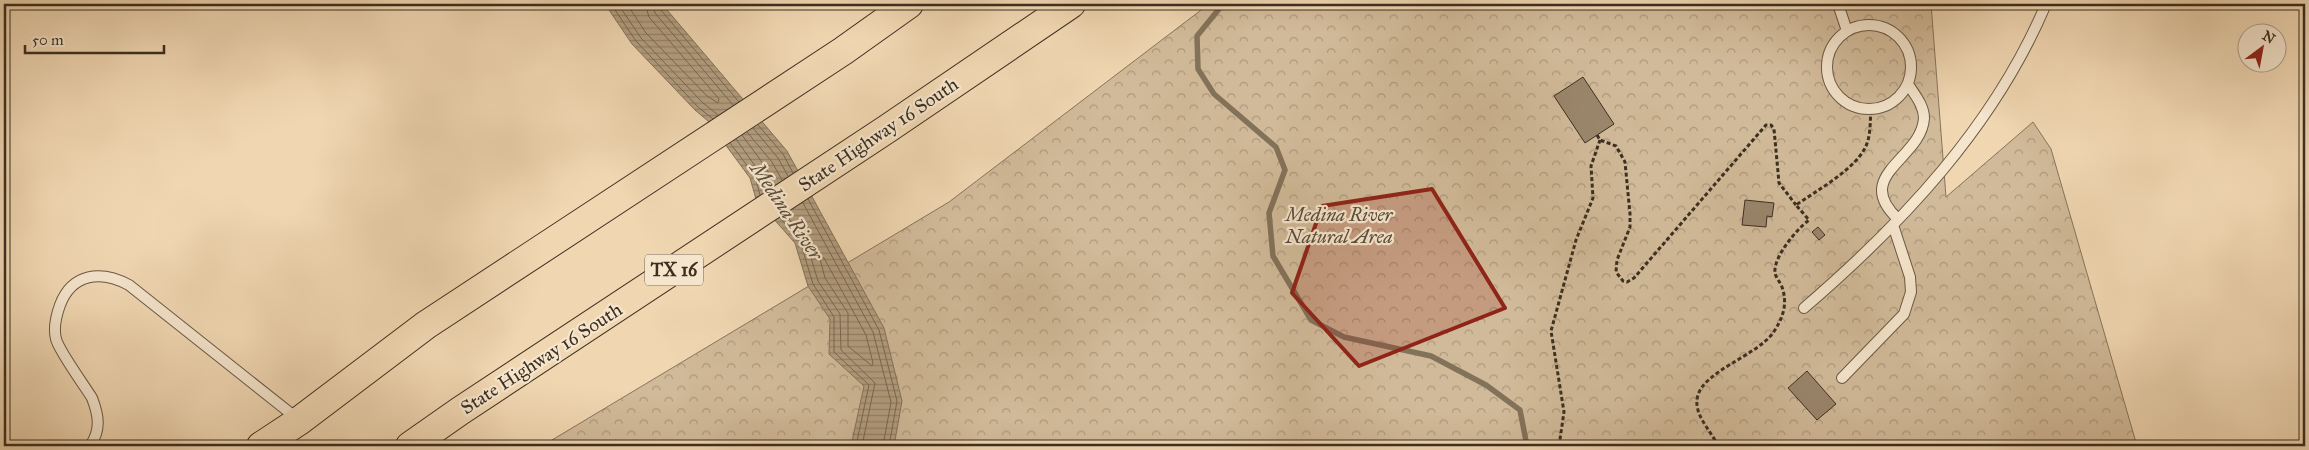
<svg xmlns="http://www.w3.org/2000/svg" width="2309" height="450" viewBox="0 0 2309 450" font-family="'IM FELL Great Primer',serif">
<style>
.forest{fill:url(#forest-crowns);stroke:#86745c}
.water{fill:url(#water-rules);stroke:#83725a}
.lines{fill:none;stroke-linecap:round;stroke-linejoin:round}
.shore{stroke:#786650;stroke-width:1}
.stream{stroke:#83725a;stroke-width:5.5}
.building{fill:#9a866c;stroke:#3c2f20}
.lane-casing{stroke:#695944;stroke-width:12}
.primary-casing{stroke:#3c2f20;stroke-width:30}
.path{stroke:#3c2f20;stroke-width:3;stroke-dasharray:4 2.5;stroke-linecap:butt}
.lane{stroke:#f5e5cd;stroke-width:10}
.primary{stroke:#f0d7b2;stroke-width:28}
.marked{fill:#8f2418;fill-opacity:0.2;stroke:#8f2418;stroke-width:4;stroke-linejoin:round}
.labels{text-anchor:middle;stroke-width:4.5;stroke-linejoin:round;paint-order:stroke}
.shield{fill:#f5e5cd;stroke:#746654;stroke-width:1}
.shield-label{font-size:18px;font-weight:bold;fill:#3c2f20}
.street-label{font-size:19px;fill:#3c2f20;stroke:#f5e5cd}
.park-label{font-size:19px;font-style:italic;fill:#5a4b38;stroke:#f5e5cd}
.water-label{font-size:20px;font-style:italic;fill:#5a4b38;stroke:#f5e5cd}
</style>
<defs>
<pattern id="forest-crowns" width="20" height="18" patternUnits="userSpaceOnUse" patternTransform="scale(1.25)"><rect width="20" height="18" fill="#d1ba99"/><path d="M2 6a3 3 0 1 1 6 0M12 15a3 3 0 1 1 6 0" fill="none" stroke="#ab987c"/></pattern>
<pattern id="water-rules" width="6" height="5" patternUnits="userSpaceOnUse" patternTransform="scale(1.25)"><rect width="6" height="5" fill="#b39e80"/><path d="M0 2.5h6" fill="none" stroke="#938168"/></pattern>
</defs>
<rect width="100%" height="100%" fill="#f0d7b2"/>
<filter id="stains"><feTurbulence type="fractalNoise" baseFrequency=".004" numOctaves="4"/><feColorMatrix values="0 0 0 0 .2 0 0 0 0 .09 0 0 0 0 .02 0 0 0 .5 -.17"/></filter>
<radialGradient id="worn" r=".72"><stop offset=".6" stop-color="#630" stop-opacity="0"/><stop offset="1" stop-color="#630" stop-opacity=".3"/></radialGradient>
<path class="forest" d="M1209,4H1931L1946,197L2033,122L2051,149L2137,446H542L949,202Z"/>
<path class="water" d="M605,4H662L787,151L884,328L902,401L894,446H851L864,386L829,354L830,319L808,286L795,243L756,199L750,178L708,121L695,110L632,44Z"/>
<g class="lines">
<path class="shore" d="M611,4L636,41L698,107L713,119
M618,4L641,38L702,102L718,115
M627,4L646,33L707,96L718,103L719,99L649,17L645,4
M653,4L655,13L733,105
M659,4L660,9L739,102
M758,125L783,154L793,173
M753,128L778,158L788,176
M747,132L772,162L782,180
M742,135L767,169L772,187
M736,139L760,173L766,191
M730,143L755,176L760,195
M808,199L879,330L897,401L889,446
M803,203L873,332L891,402L883,446
M785,214L805,238L818,281L840,314L841,350L875,383L862,446
M780,218L800,241L813,284L834,317V352L869,385L856,446
M821,256L824,258L866,335L873,363L872,366L848,346V313L825,278L820,259Z"/>
<path class="stream" d="M1223,4L1197,36L1198,69L1214,94L1276,147L1285,170L1269,213L1273,256L1311,320L1344,337L1431,356L1486,385L1520,410L1527,446"/>
</g>
<path class="building" d="M1583,77L1614,124L1585,143L1554,96Z
M1745,200L1774,203L1772,217L1767,216L1766,227L1742,225Z
M1818,227L1825,235L1819,240L1812,232Z
M1807,371L1836,404L1817,420L1788,388Z"/>
<g class="lines">
<g class="lane-casing">
<path id="lane" d="M1838,4L1847,31
M1827 67a42 42 0 1 1 84 0a42 42 0 1 1-84 0Z
M1898,219C1851,175 1922,159 1924,118C1924,105 1914,94 1908,84
M1804,308C1903,223 1995,125 2046,4
M1842,378L1904,314L1911,292L1910,277L1893,225
M90,446C101,430 99,416 92,398C84,385 59,351 56,339C53,327 56,316 60,305C72,273 101,270 129,285L299,420"/>
</g>
<g class="primary-casing">
<path id="primary" d="M261,446L299,421L426,325L843,51L909,4
M410,446L460,411L887,129L1071,4"/>
</g>
<path class="path" d="M1597,135L1600,140L1616,146L1625,162L1630,214V227L1617,260L1616,272L1623,281L1627,282L1634,278L1766,125H1771L1774,129L1779,183L1796,205
M1559,446L1564,412L1551,331L1576,240L1593,198L1591,166L1600,140
M1718,446C1711,430 1692,414 1698,395C1705,371 1757,355 1773,333C1783,318 1788,304 1782,287C1780,282 1776,278 1775,273C1773,257 1797,229 1809,220L1796,205C1816,191 1854,170 1865,148C1871,137 1870,121 1871,109"/>
<use href="#lane" class="lane"/>
<use href="#primary" class="primary"/>
</g>
<path class="marked" d="M1432,189L1505,308L1359,366L1292,293L1322,206Z"/>
<g class="labels">
<rect class="shield" x="645" y="254.5" width="58" height="31" rx="4"/>
<g class="shield-label">
<text x="674" y="276">TX 16</text>
</g>
<g class="street-label">
<text transform="translate(878 134) rotate(-34)" y="7">State Highway 16 South</text>
<text transform="translate(541 358) rotate(-33)" y="7">State Highway 16 South</text>
</g>
<g class="park-label">
<text x="1339" y="221">Medina River<tspan x="1339" dy="22">Natural Area</tspan></text>
</g>
<g class="water-label">
<text transform="translate(787 211) rotate(56)" y="7">Medina River</text>
</g>
</g>
<rect width="2309" height="450" fill="none" stroke="#f0d7b2" stroke-width="20"/>
<rect x="5" y="5" width="2299" height="440" fill="none" stroke="#3c2f20" stroke-width="2.5"/>
<rect x="10" y="10" width="2289" height="430" fill="none" stroke="#3c2f20"/>
<g transform="translate(2262 48) rotate(32)"><circle r="24" fill="#f5e5cd" stroke="#ab9c88"/>
<path d="M0-4L9 19L0 12L-9 19Z" fill="#8f2418"/>
<text y="-8" font-size="14" font-weight="bold" text-anchor="middle" fill="#3c2f20">N</text>
</g>
<path d="M25 45v8h139v-8" fill="none" stroke="#3c2f20" stroke-width="2.5"/>
<text x="32" y="45" font-size="15" fill="#3c2f20" stroke="#f5e5cd" stroke-width="4" paint-order="stroke">50 m</text>
<rect width="100%" height="100%" filter="url(#stains)"/>
<rect width="100%" height="100%" fill="url(#worn)"/>
</svg>
